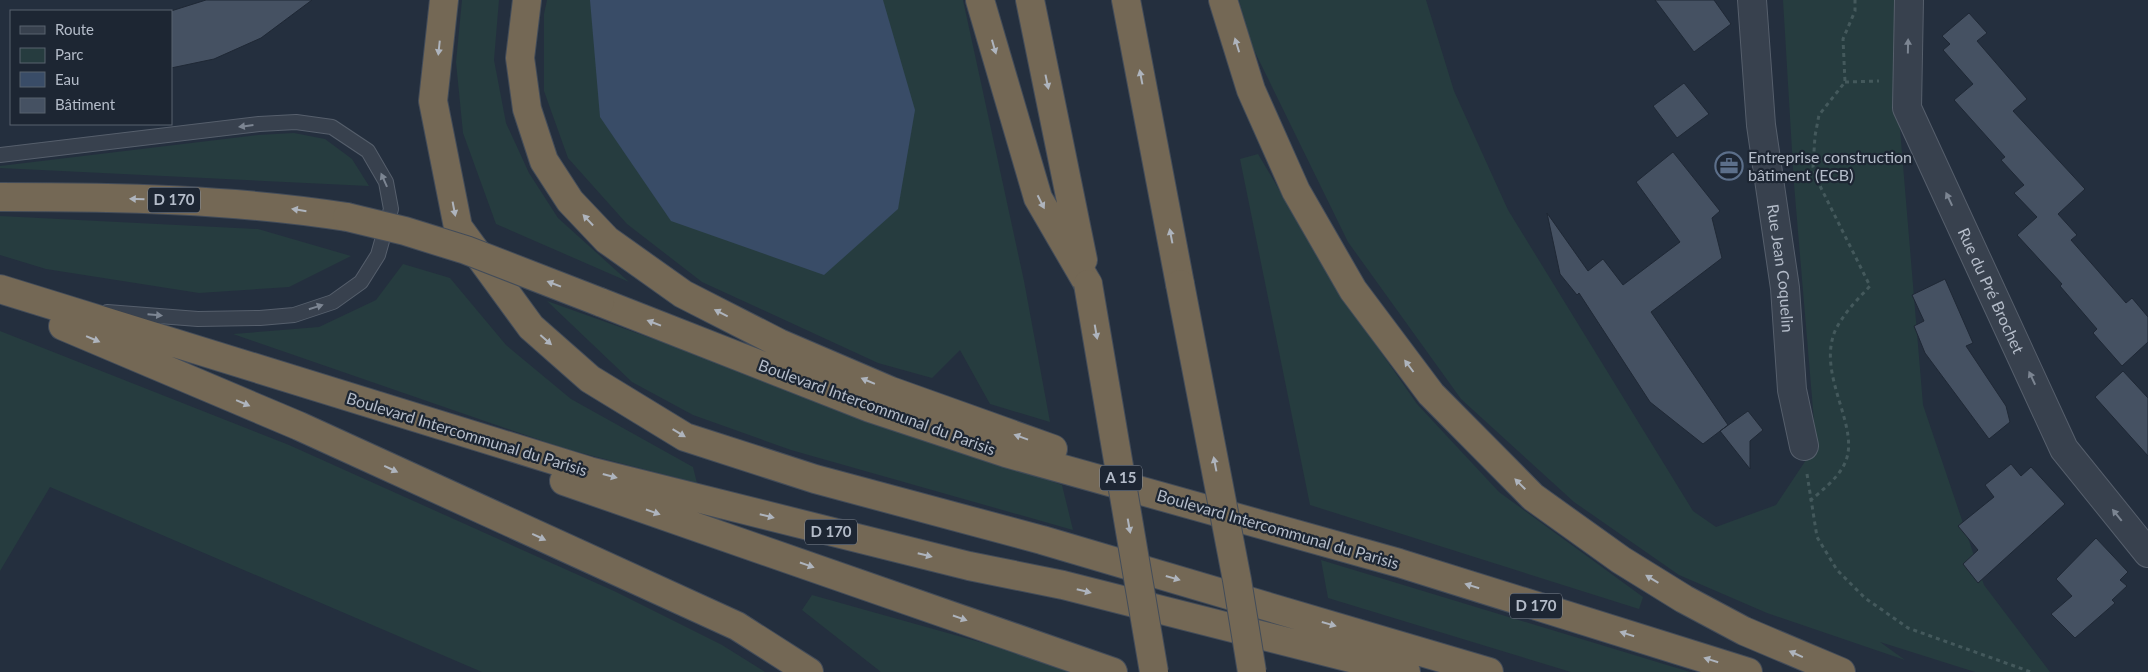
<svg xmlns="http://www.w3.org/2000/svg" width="2148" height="672" viewBox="0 0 2148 672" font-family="Lato,sans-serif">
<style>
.green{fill:#263c3f}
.water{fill:#394c67}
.building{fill:#455162;stroke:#1f2835}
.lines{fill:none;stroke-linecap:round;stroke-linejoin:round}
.lane-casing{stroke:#565f6c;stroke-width:16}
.street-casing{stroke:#565f6c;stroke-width:30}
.highway-casing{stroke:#434c59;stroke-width:30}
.path{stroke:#44595c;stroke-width:3;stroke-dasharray:4 4;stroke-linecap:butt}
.lane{stroke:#38414e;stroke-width:14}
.street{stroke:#38414e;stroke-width:28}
.highway{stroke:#746855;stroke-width:28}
.highway-bridge-casing{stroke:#434c59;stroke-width:30;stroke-linecap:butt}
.highway-bridge{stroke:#746855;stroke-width:28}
.oneway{fill:#aeb4bd}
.oneway2{fill:#7c8592}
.labels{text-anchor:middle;stroke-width:4.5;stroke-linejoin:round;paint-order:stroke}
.shield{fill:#1d2633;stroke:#878f9c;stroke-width:1}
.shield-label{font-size:15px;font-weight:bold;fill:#b4bcc9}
.poi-label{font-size:16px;fill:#b4bcc9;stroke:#1d2633;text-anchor:start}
.street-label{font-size:16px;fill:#b4bcc9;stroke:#1d2633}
</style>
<rect width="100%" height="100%" fill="#242f3e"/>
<path class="green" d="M462,0H499L494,60L506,123L529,173L558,218L629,282L496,224L463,133L456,62Z
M547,0H963L1024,281L1050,422L990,404L960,350L932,378L878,363L702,282L627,224L568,158L544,91V14Z
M1239,0H1426L1454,91L1508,210L1693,511L1716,527L1776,505L1816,445L1794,184L1783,0H1898V105L1923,405L1984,585L2050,672H1975L1880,642L1905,660L1767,613L1679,575L1574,502L1461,399L1348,242L1251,44Z
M294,133L325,139L352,159L369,186L0,168V166L258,135Z
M1258,154L1344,299L1417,404L1499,492L1643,597L1639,609L1310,505L1240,159Z
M0,216L258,229L351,256L289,287L199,293L46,269L0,255Z
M403,264L450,278L506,345L571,399L693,467L697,483L566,449L233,334L319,327L376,300Z
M547,301L1062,485L1073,530L791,450L693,415L632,382Z
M0,331L289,445L614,591L722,645L765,672H482L50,487L0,571Z
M1321,560L1690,672H1571L1328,598Z
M812,595L1087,672H881L802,610Z"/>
<path class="water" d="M590,0H883L915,110L898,209L824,275L671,221L600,117Z"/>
<path class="building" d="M206,0H312L261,38L214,59L171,68V11Z
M1655,0H1714L1731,24L1694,52Z
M1969,13L1987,33L1977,41L2027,99L2013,111L2085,189L2058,214L2077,235L2071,240L2126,303L2132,298L2148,317V342L2122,366L2093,333L2097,329L2060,286L2062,284L2017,235L2037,217L2014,193L2024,185L2001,160L2005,157L1954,100L1973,84L1943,50L1950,44L1942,36Z
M1684,83L1709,114L1677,138L1653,106Z
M1673,152L1720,211L1712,218L1722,258L1651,312L1728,425L1703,444L1650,402L1579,293L1577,295L1560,274L1547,213L1588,271L1603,259L1623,285L1680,242L1636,182Z
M1945,279L1973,343L1966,346L2006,406L2010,422L1989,439L1925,353L1914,326L1924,321L1912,295Z
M2123,371L2148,398V456L2095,397Z
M1748,411L1763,430L1750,441V469L1720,431Z
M2011,464L2021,476L2031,467L2065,504L1978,583L1963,564L1978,550L1958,526L1994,497L1985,485Z
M2096,538L2128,572L2120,580L2127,586L2112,600L2115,603L2075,638L2051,614L2072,596L2056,579Z"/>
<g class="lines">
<g class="lane-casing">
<path id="lane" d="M0,155L259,124L296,122L332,127L368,151L386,182L391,209L378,255L361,282L333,302L294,315L260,318L198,319L107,312"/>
</g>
<g class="street-casing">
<g id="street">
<path id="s1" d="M1752,0L1761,125L1785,288L1792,390L1804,446"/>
<path id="s2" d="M1909,0L1907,108L2064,449L2148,553"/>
</g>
</g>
<g class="highway-casing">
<path id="highway" d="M444,0L433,101L458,227L531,327L590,379L685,437L815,479L1042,540L1489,672
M527,0L520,58L527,109L544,161L570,201L607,240L683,294L779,343L891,391L1053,449
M980,0L1038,198L1088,284
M1030,0L1083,260
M1126,0L1180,284
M1223,0L1251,90L1296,191L1353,290L1431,394L1533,497L1621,560L1684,599L1744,631L1841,672
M0,197C117,197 232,199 347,217
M0,289L589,471L969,566L1063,585L1406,672
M600,302L870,408L1006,453L1399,563L1748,672
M63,326L299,426L737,626L809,672
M564,481L1113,672"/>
</g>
<path class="path" d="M1845,82L1879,81
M1807,474L1817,537L1837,570L1865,598L1908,628L2031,672
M1810,501C1821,491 1837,479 1844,465C1863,429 1816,377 1835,331C1843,314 1857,300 1870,286L1821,188L1813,167L1815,136L1819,115L1845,82L1843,39L1855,11V0"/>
<use href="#lane" class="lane"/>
<use href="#street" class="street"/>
<use href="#highway" class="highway"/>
<g class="highway-bridge-casing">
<path id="highway-bridge" d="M347,217L405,231L466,250L600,302
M1088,284L1154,672
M1180,284L1237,580L1252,672"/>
</g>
<use href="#highway-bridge" class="highway-bridge"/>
</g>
<defs><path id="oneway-solid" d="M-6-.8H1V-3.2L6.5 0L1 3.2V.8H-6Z" transform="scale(1.25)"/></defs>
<g class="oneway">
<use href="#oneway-solid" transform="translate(1237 45) rotate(-107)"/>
<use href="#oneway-solid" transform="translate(994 47) rotate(74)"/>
<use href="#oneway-solid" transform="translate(439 48) rotate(96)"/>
<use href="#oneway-solid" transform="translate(1141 77) rotate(-101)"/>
<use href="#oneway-solid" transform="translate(1047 82) rotate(78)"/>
<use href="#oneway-solid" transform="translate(137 199) rotate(-178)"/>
<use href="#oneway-solid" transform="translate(1041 202) rotate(63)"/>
<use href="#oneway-solid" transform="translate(454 209) rotate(79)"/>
<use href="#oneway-solid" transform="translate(299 210) rotate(-171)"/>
<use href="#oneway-solid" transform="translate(588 220) rotate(-133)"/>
<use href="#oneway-solid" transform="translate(1171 236) rotate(-101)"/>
<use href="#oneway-solid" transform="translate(554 284) rotate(-159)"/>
<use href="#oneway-solid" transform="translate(721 313) rotate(-153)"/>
<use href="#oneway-solid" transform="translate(654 323) rotate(-159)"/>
<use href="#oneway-solid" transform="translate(1096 332) rotate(80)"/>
<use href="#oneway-solid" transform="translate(93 339) rotate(23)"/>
<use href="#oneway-solid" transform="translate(546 340) rotate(41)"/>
<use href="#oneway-solid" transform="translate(1409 366) rotate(-127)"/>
<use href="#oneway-solid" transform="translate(868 381) rotate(-157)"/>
<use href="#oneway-solid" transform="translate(243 403) rotate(23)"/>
<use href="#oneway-solid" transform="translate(679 433) rotate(31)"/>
<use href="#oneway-solid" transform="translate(1021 437) rotate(-160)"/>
<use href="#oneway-solid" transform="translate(1215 464) rotate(-101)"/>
<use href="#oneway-solid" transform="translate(391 469) rotate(25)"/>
<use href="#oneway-solid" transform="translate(610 476) rotate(15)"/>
<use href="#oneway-solid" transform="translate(1520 484) rotate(-135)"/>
<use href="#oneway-solid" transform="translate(653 512) rotate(19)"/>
<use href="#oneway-solid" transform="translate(767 516) rotate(14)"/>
<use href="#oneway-solid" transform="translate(1129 526) rotate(80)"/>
<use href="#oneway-solid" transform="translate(539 537) rotate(25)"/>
<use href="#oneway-solid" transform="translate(925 555) rotate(14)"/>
<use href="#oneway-solid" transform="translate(807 565) rotate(19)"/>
<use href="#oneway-solid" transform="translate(1173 578) rotate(16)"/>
<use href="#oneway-solid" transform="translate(1652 579) rotate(-149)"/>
<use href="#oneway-solid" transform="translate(1472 586) rotate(-163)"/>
<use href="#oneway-solid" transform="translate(1084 591) rotate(14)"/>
<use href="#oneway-solid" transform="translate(960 618) rotate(19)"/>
<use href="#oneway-solid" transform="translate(1329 624) rotate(16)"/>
<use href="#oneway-solid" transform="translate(1627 634) rotate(-163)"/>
<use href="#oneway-solid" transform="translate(1796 654) rotate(-156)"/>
<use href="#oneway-solid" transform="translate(1711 660) rotate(-163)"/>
</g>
<g class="oneway2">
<use href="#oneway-solid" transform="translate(1908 46) rotate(-89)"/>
<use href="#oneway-solid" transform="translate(246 126) rotate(173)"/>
<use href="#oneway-solid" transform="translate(384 180) rotate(-114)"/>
<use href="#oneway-solid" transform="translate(1949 199) rotate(-115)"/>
<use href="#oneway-solid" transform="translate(316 307) rotate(-18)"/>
<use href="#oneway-solid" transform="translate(155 315) rotate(5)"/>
<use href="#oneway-solid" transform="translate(2032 378) rotate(-115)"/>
<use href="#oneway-solid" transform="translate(2117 515) rotate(-129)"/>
</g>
<defs>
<g id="office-ring" transform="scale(1.4375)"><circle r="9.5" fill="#1d2633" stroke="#5c6f8a" stroke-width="1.5"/><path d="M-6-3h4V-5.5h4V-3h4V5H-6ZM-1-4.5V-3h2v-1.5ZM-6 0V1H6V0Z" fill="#5c6f8a"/></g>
</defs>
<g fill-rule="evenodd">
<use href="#office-ring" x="1729" y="166"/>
</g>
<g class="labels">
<g class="shield">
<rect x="148" y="187.5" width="52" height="25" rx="4"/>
<rect x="1100" y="465.5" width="42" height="25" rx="4"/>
<rect x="805" y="519.5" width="52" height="25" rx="4"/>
<rect x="1510" y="593.5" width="52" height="25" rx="4"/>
</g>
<g class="shield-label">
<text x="174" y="205">D 170</text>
<text x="1121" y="483">A 15</text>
<text x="831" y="537">D 170</text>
<text x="1536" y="611">D 170</text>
</g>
<g class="poi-label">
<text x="1748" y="163">Entreprise construction<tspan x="1748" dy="18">bâtiment (ECB)</tspan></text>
</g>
<g class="street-label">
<text dy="6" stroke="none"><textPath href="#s1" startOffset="270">Rue Jean Coquelin</textPath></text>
<text dy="6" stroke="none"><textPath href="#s2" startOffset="309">Rue du Pré Brochet</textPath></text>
<text transform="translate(877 407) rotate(20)" y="6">Boulevard Intercommunal du Parisis</text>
<text transform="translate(467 434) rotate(17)" y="6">Boulevard Intercommunal du Parisis</text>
<text transform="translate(1278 529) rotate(16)" y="6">Boulevard Intercommunal du Parisis</text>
</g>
</g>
<rect x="10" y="10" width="162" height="115" fill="#1d2633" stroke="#59626f"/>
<rect x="20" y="26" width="25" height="8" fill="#38414e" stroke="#59626f"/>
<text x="55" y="35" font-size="15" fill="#b4bcc9">Route</text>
<rect x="20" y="48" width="25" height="15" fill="#263c3f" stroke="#59626f"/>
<text x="55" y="60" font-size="15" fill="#b4bcc9">Parc</text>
<rect x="20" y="72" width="25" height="15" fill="#394c67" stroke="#59626f"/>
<text x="55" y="85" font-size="15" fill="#b4bcc9">Eau</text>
<rect x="20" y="98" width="25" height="15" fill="#455162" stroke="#59626f"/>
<text x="55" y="110" font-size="15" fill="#b4bcc9">Bâtiment</text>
</svg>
